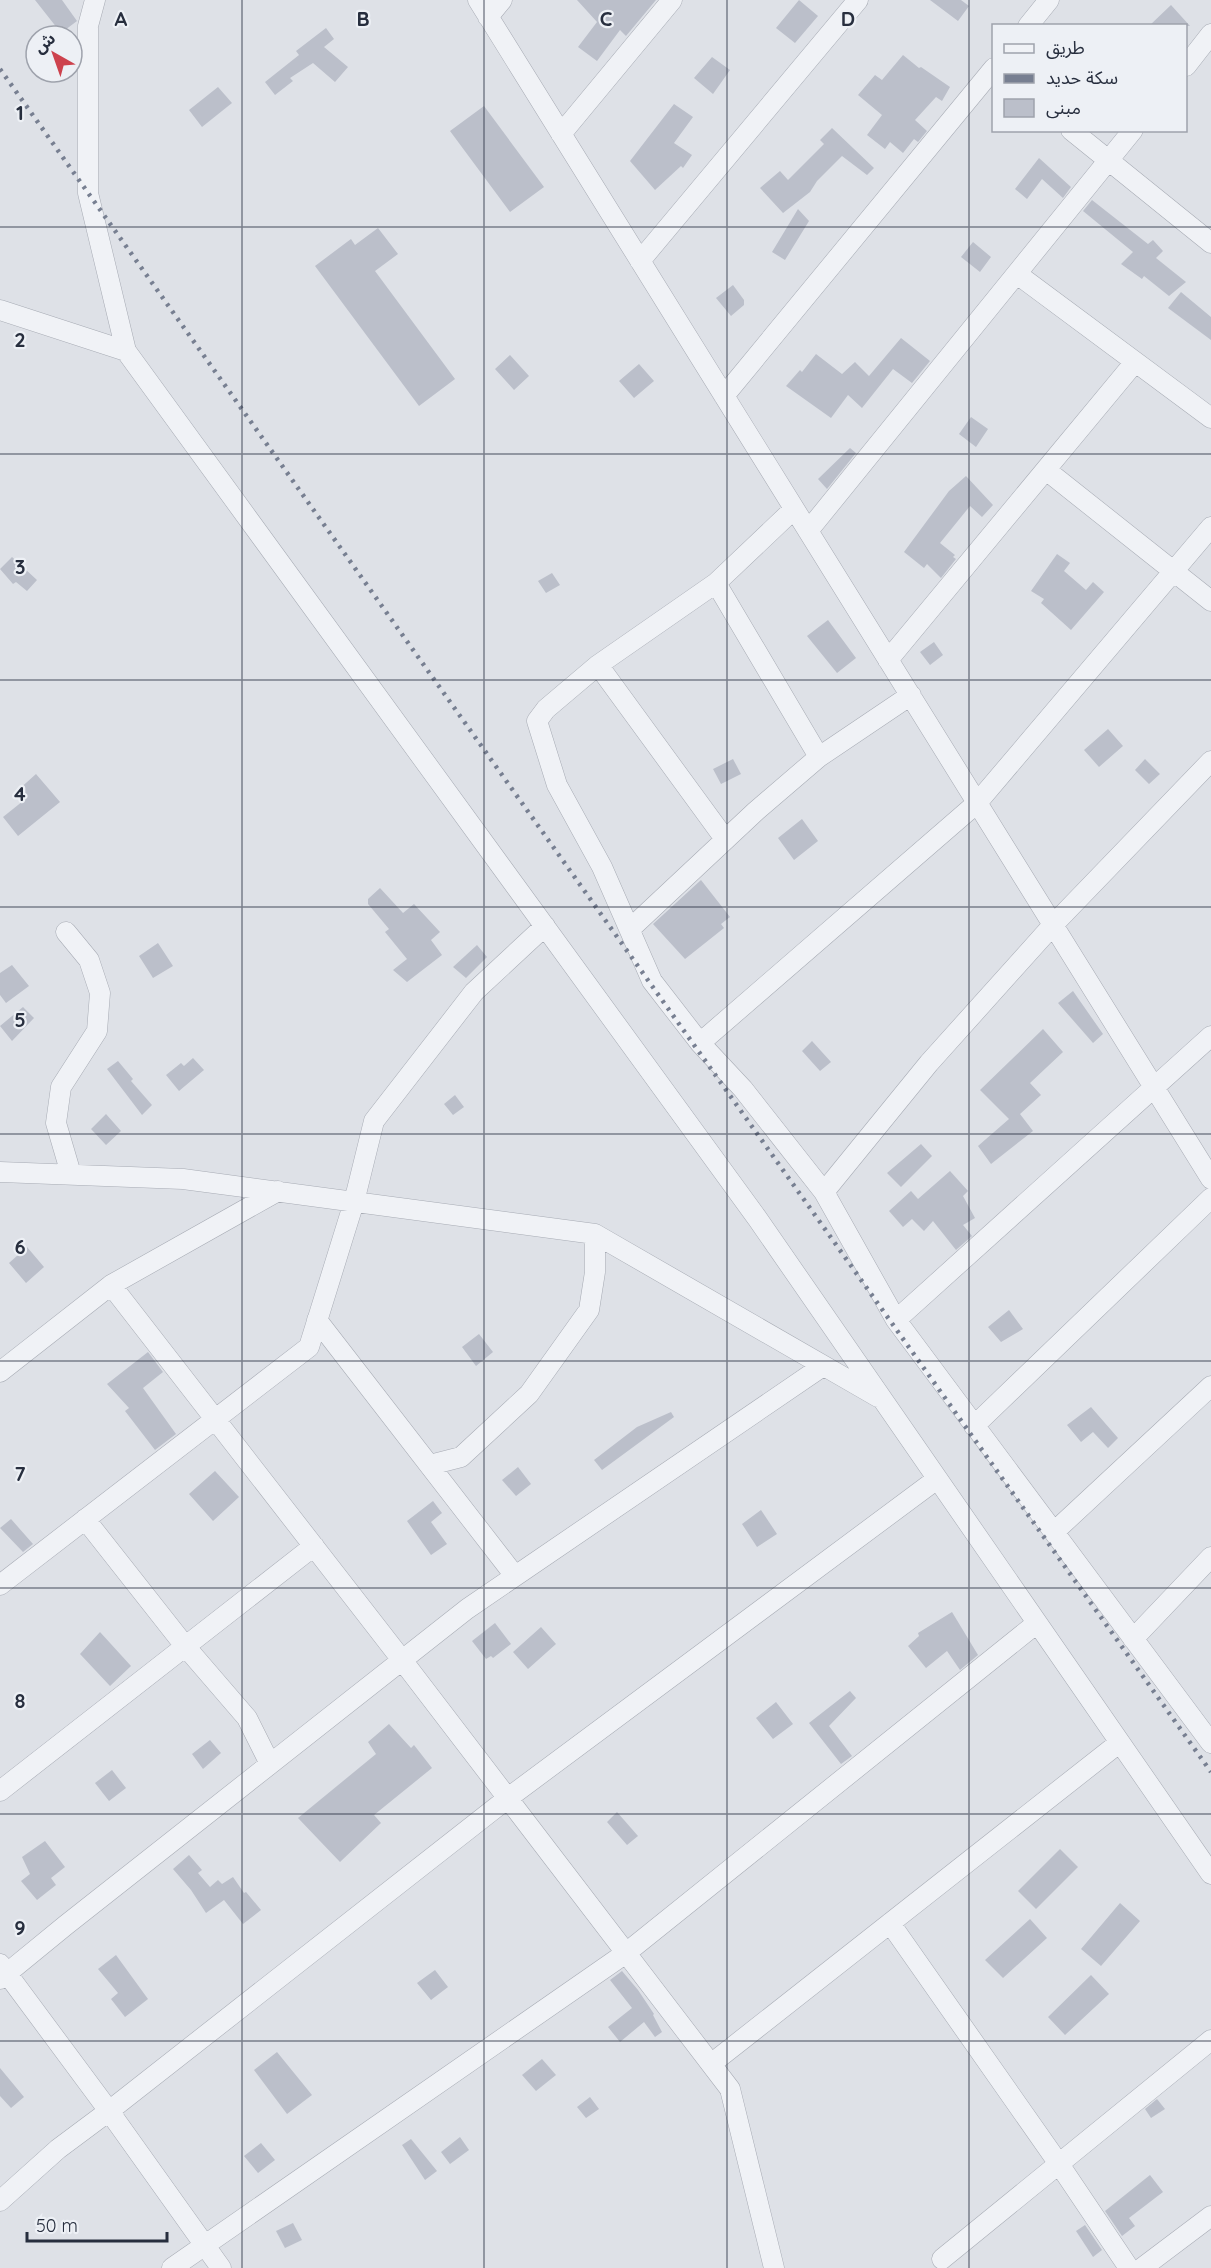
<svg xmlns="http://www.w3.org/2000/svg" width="1211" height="2268" viewBox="0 0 1211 2268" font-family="Quicksand,'Noto Sans Arabic',sans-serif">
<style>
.building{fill:#bbbfca}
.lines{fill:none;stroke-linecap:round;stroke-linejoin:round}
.minor-casing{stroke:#a7abb4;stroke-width:21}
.minor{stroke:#f0f2f6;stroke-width:20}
.rail{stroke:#777f91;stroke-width:4.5;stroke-dasharray:3 6;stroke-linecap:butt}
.grid{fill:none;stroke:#272e3e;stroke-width:1.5;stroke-opacity:0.55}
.grid-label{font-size:20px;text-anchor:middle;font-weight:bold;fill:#272e3e;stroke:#edf0f5;stroke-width:4.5;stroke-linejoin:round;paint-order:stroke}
</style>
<rect width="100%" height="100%" fill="#dee1e7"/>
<path class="building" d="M35,0H62L77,21L61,33Z
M577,0H656L626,36L620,30L597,61L578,47L597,22Z
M799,0L818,16L795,43L776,28Z
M930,0H961L969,6L958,21Z
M1171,5L1190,26H1149Z
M326,28L334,39L324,47L348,67L335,82L313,63L290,78L293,81L275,95L265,82L299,55L296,51Z
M903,55L919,68L921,67L950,87L942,101L936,97L915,120L927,131L918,142L914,139L903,153L890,142L885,149L867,135L882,115L858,95L875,75L882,80Z
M712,57L730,70L713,94L694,78Z
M218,87L232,103L202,127L189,110Z
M674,104L693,117L674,143L692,155L683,168L681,166L655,190L630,161Z
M484,106L544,187L510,212L450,131Z
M832,128L874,168L867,175L842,156L817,181L810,192L783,213L760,188L780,171L788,180L824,144L820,140Z
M1039,158L1071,187L1063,198L1042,179L1027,199L1015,189Z
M1092,200L1148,244L1153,240L1163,251L1156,258L1186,282L1169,296L1144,276L1142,279L1121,264L1133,252L1083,211Z
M798,209L809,221L785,260L772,252Z
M378,228L398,254L375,271L455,379L419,406L315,266L351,239L355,245Z
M973,242L991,257L980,272L961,257Z
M733,285L744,300V305L731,316L716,298Z
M1181,292L1211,317V340L1168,308Z
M901,338L930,361L912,383L893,369L862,408L848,395L831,418L786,386L800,370L802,372L816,354L842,374L855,362L869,376Z
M510,355L529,376L514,390L495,369Z
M639,364L654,381L634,398L619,381Z
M971,417L988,429L976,447L959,434Z
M850,448L856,453L827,489L818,479Z
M966,476L993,505L982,517L970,506L940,543L955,555L953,557L956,559L941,578L927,564L924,568L904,552L949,491Z
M1057,554L1070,563L1064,571L1086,590L1093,582L1104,592L1071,630L1041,603L1044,599L1031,591Z
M12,557L37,580L27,591L16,582L13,584L0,569Z
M552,573L560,585L546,593L538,581Z
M828,620L856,658L837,673L807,636Z
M934,642L943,655L930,665L920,652Z
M1108,729L1123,746L1099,767L1084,750Z
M733,759L741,774L721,784L713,769Z
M1145,759L1160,774L1149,784L1135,770Z
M36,774L60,802L18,836L3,817L23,801L17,791Z
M802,819L818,841L794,860L778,838Z
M701,880L730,917L721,924L724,928L685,959L653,924Z
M380,888L403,913L414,904L440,932L431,940L442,955L407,982L393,970L407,959L385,932L389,929L368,904V899Z
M158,943L173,966L153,978L139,956Z
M477,945L487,957L466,978L453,967Z
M12,965L29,986L6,1003L0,995V973Z
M1073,991L1103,1034L1093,1043L1058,1003Z
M23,1007L34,1018L12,1041L0,1026Z
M1043,1029L1063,1052L1030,1083L1041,1095L1020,1114L1033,1131L991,1164L978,1146L1009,1119L980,1090Z
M812,1041L831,1062L820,1071L802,1051Z
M193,1058L204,1070L179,1091L166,1075L181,1063L184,1066Z
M118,1061L133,1079L131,1081L152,1105L142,1115L107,1069Z
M455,1095L464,1107L453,1115L444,1104Z
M106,1114L121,1131L106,1145L91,1129Z
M921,1144L932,1156L901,1187L887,1173Z
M950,1171L968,1191L963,1196L975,1218L963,1225L972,1236L956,1250L933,1221L924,1231L912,1219L903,1227L889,1211L911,1191L918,1199Z
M27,1247L44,1267L26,1283L9,1263Z
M1009,1310L1023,1329L1001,1342L988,1327Z
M479,1334L493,1352L476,1366L462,1347Z
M148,1352L163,1372L143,1388L176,1434L155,1450L125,1411L129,1408L107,1384Z
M1091,1407L1118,1438L1108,1448L1093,1432L1081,1442L1067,1425Z
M671,1412L674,1417L602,1470L594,1460L637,1427Z
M518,1467L531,1484L516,1496L502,1480Z
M215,1471L239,1497L213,1521L189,1494Z
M433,1501L442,1513L431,1522L447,1544L431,1555L407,1521Z
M761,1510L777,1534L757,1547L742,1524Z
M11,1519L33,1544L23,1552L0,1528Z
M952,1612L978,1655L960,1670L947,1651L926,1668L908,1646L919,1636L918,1633Z
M495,1623L511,1644L493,1658L491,1656L486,1659L472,1641Z
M541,1627L556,1644L528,1669L513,1652Z
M100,1632L131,1666L110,1686L80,1654Z
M850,1691L856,1698L829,1726L852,1756L841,1764L809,1723Z
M776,1702L793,1724L773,1739L756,1718Z
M389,1724L411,1748L414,1745L432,1768L374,1815L381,1823L340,1862L298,1818L376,1754L368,1742Z
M210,1740L221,1753L203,1769L192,1754Z
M112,1770L126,1788L109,1801L95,1783Z
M617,1812L638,1836L627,1845L607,1822Z
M45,1841L65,1867L51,1878L56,1885L37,1900L21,1881L30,1874L22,1857Z
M1060,1849L1078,1867L1036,1909L1018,1891Z
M189,1855L202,1870L198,1873L210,1887L218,1880L222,1884L233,1877L244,1893L246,1892L261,1910L243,1924L224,1900L206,1913L191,1890L173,1869Z
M1120,1903L1140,1921L1101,1966L1081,1949Z
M1030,1919L1047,1938L1003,1978L985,1960Z
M116,1955L148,1999L125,2017L111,1999L118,1993L98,1969Z
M435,1970L448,1987L431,2000L417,1983Z
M622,1971L638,1990L654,2014L653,2015L662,2032L655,2037L644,2022L620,2042L608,2027L632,2008L610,1980Z
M1091,1975L1109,1994L1065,2035L1048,2017Z
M277,2052L312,2095L287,2114L254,2070Z
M542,2059L556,2075L536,2091L522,2075Z
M0,2068L24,2097L11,2108L0,2096Z
M590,2097L599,2109L586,2118L577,2107Z
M1157,2099L1165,2109L1151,2118L1145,2109Z
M460,2137L469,2150L450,2164L441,2152Z
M411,2139L437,2171L425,2180L402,2145Z
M261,2143L275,2160L258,2173L244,2156Z
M1150,2175L1163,2192L1129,2218L1135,2226L1122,2236L1105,2211Z
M293,2223L302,2240L285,2248L276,2231Z
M1085,2225L1102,2250L1093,2257L1076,2231Z"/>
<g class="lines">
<g class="minor-casing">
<path id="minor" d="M95,0L88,26V193L126,351L757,1218L1211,1874
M478,0L1211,1179
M488,17L502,0
M1028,26L1049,0
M1186,66L1211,34
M1071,130L1211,243
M561,134L672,0
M640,261L858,0
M1017,274L1211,418
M0,310L126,351
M724,396L994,68
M1046,470L1211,601
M794,509L716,583L598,665L546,709L537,721L557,785L602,867L652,981L700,1043L743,1089L824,1192L896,1320L1211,1743
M808,531L1133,130
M716,583L819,757L911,695
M888,660L1135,362
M598,665L725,839
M630,929L756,811L819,757
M66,932L89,960L100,993L97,1031L61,1087L56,1123L71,1174
M700,1043L977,803L1211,527
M0,1172L183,1179L595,1234L878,1397
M824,1192L929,1063L1052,926L1211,761
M111,1285L402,1660L730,2089L774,2268
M317,1320L515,1576
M896,1320L1211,1036
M0,1372L111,1285L278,1191
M974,1426L1211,1198
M430,1465L461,1457L529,1394L589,1310L595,1272V1234
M85,1519L185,1646L247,1718L270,1764
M1054,1532L1211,1386
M0,1585L309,1347L354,1202L374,1121L474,992L545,926
M1133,1639L1211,1557
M0,1791L314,1546
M890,1923L1059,2164L1129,2268
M0,1964L109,2111L221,2268
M0,1979L66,1925L467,1609L823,1366
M711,2064L1119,1743
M0,2201L58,2149L109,2111L508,1798L937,1479
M942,2259L1211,2040
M172,2268L626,1953L1037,1623
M1142,2268L1211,2216"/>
</g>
<use href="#minor" class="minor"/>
<path class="rail" d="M0,69L1211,1772"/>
</g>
<path class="grid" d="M242,0V2268M484,0V2268M727,0V2268M969,0V2268M0,227H1211M0,454H1211M0,680H1211M0,907H1211M0,1134H1211M0,1361H1211M0,1588H1211M0,1814H1211M0,2041H1211"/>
<g class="grid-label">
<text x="121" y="26">A</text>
<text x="363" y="26">B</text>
<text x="606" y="26">C</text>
<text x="848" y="26">D</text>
<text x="20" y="120">1</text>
<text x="20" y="347">2</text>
<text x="20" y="574">3</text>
<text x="20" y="801">4</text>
<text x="20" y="1027">5</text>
<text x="20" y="1254">6</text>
<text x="20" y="1481">7</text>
<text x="20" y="1708">8</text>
<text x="20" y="1935">9</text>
</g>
<rect x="992" y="24" width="195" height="108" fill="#edf0f5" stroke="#9ea2ac" stroke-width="1.5"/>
<rect x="1004" y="44" width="30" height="9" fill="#f0f2f6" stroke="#9ea2ac" stroke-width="1.5"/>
<text x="1046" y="54" font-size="18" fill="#272e3e">طريق</text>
<rect x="1004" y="74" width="30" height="9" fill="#777f91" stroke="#9ea2ac" stroke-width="1.5"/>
<text x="1046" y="84" font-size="18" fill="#272e3e">سكة حديد</text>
<rect x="1004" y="99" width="30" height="18" fill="#bbbfca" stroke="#9ea2ac" stroke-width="1.5"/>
<text x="1046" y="114" font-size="18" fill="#272e3e">مبنى</text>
<g transform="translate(54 54) rotate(320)"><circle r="28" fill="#edf0f5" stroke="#9ea2ac" stroke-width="1.5"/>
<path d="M0-4.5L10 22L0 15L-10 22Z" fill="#cd424d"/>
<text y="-9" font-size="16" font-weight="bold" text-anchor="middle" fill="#272e3e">ش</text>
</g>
<path d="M27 2232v9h140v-9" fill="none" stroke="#272e3e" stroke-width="3"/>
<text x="36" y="2232" font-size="18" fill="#272e3e" stroke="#edf0f5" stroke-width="4.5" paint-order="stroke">50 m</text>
</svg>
